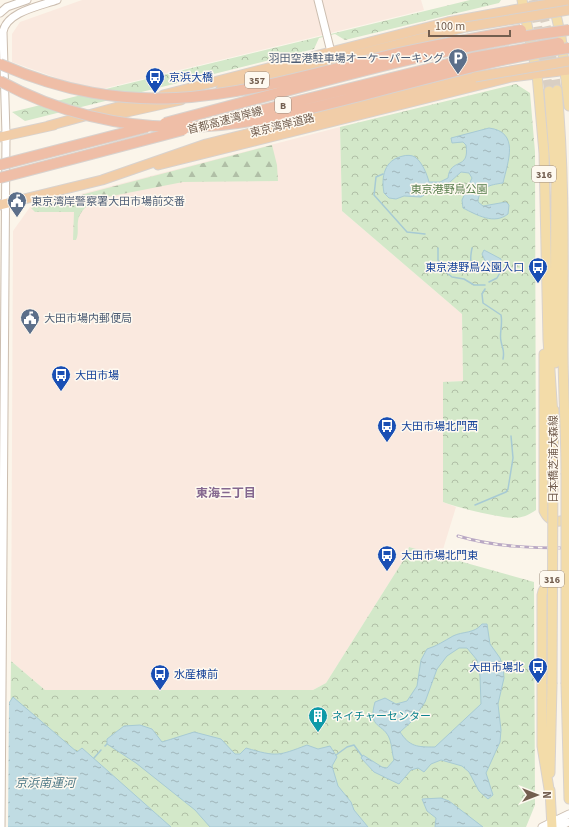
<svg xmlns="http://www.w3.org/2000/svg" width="569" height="827" viewBox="0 0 569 827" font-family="'Source Sans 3','Noto Sans JP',sans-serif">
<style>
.commercial{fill:#fae9df}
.forest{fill:url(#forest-firs)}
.park{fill:url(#park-crowns)}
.water{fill:url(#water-ripples);stroke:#a7cad4;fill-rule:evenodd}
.pier{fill:#fbf5ea}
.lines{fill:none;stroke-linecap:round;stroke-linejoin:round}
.stream{stroke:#a7cad4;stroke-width:1.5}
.primary-tunnel{stroke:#d9cfc3;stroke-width:9;stroke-dasharray:9 4.5;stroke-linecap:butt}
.tertiary-casing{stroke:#ccbeb0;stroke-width:9}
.primary-casing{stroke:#d8d2ce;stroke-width:11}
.trunk-casing{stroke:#d8d2ce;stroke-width:11}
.tertiary{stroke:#fff;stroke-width:7}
.primary{stroke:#f3dca9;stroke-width:9}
.trunk{stroke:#f1cda8;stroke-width:9}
.rail-casing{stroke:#b9a8c4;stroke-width:3}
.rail{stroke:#fef9f0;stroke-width:1.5;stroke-dasharray:4.5;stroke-linecap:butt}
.primary-bridge-casing{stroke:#d8d2ce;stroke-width:11;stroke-linecap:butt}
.trunk-bridge-casing{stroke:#d8d2ce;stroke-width:11;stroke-linecap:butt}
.motorway-bridge-casing{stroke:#d8d2ce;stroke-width:12;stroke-linecap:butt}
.primary-bridge{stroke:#f3dca9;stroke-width:9}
.trunk-bridge{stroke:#f1cda8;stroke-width:9}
.motorway-bridge{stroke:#efbea7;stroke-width:10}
.labels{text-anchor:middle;stroke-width:3;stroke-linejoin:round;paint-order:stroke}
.shield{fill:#fef9f0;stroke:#9d8c7f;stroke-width:1}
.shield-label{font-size:10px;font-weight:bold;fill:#735e4f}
.service-label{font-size:11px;fill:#4e5e75;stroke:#fef9f0;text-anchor:start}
.transit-label{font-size:11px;fill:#164399;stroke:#fef9f0;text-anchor:start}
.street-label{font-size:11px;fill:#735e4f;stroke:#fef9f0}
.park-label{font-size:11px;fill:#567d4b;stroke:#fef9f0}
.culture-label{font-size:11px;fill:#0d838f;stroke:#fef9f0;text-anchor:start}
.neighbourhood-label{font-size:12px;font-weight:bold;fill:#84678f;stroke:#fef9f0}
.water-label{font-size:12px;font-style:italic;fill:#4b7785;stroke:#fef9f0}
</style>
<defs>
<pattern id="forest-firs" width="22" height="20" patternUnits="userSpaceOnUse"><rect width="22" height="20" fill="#d3e8c9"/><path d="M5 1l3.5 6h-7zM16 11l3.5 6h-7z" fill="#b0bfa6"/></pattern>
<pattern id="park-crowns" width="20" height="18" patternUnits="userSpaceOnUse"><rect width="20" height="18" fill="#d3e8c9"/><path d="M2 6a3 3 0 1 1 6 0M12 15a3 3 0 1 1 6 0" fill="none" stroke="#b0bfa6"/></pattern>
<pattern id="water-ripples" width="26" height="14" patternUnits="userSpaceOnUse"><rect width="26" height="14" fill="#c0dce3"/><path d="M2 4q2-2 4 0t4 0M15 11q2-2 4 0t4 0" fill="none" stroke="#a0b6ba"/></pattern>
</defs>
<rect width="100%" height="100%" fill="#fbf5ea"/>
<path class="commercial" d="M82,0H421L424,10L102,89L68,82L12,62V34L20,22Z
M340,127L342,211L462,314L463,381L443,382V502L456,507L441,556L409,547L406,556L326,683L313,690H45L11,661L13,231L30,207Z"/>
<path class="forest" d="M272,145L277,165L278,181L183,182L102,198C92,203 80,208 78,221C77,227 79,234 76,240H73L74,212H35L31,208Z"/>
<path class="park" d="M470,0H501L499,3L345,40L335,34L319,38L314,49L25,121L12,112Z
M516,84L530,93L535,152L536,510C529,515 522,518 513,518C495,517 460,508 443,502V382L463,381L462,314L342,211L340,127Z
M409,547L534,582L535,805L526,827H9L11,661L45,690H313L326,683L406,556Z"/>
<path class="water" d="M489,128C520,132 508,161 503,183C489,185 479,187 478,202L483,206L506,202L509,205L508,214C494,225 477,215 463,208L462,200L472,178L469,173L461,172L450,182L437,187L421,197L404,196L396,199L389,198L384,193C381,177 384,160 403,156C406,155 412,155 415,157C422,162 427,174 429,182H440L448,178C450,157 470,171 466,145L463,142L452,143L451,138Z
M484,250L501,259L502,269H501L497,264L486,263L482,254Z
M482,624H487L490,644L500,658L503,667L504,678L498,704L501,730L500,742L486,773L493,795L488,799L479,791L469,772L462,766L441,760L431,764L424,772L418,768L411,770L399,784L374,772L361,758L363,755L382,767L387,768L394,760C392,754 392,746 390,740C384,722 367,730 375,702L385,698L396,704L407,701L417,686L421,660L427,649C437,646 444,641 453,636C463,631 474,634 482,624ZM459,648H467L477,660L480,676L481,704L435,747C417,747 410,747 400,732L412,721L425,702L437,669L447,656Z
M13,697L77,752L82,748L171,827H0L5,709Z
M140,725L152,729L162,742L194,732L221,739L235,754H240L246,748C277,757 278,756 307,745L318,749L330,746L337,757L332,766L338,786L351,802L354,810L368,827H210L195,810L136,763L107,744V739L124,726Z
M441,798L449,801L483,827H435L436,818L427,811L422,799Z"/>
<path class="pier" d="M9,700L8,827H0L4,707Z"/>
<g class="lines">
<path class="stream" d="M383,174L376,177L374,195L407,232L425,234
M438,248V260L446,272L452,277L464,279L474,285H485
M472,248C470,258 469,267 479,271
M489,282L497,278L502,269
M485,289L482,294L483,303L501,315C503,325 499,334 501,341C502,348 505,350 503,359
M475,505L506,492L508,489L513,458L511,436
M105,746L107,744
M336,755L347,747L354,745L362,756
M94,758L101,750"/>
<path class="primary-tunnel" d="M533,0L549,91
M540,0L549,38L557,90"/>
<g class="tertiary-casing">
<path id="tertiary" d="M318,0L331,52
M0,13L7,7L27,0
M1,827L6,135L3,32C6,12 40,6 57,0
M542,827L569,814
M558,827L569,822"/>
</g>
<g class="primary-casing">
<path id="primary" d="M522,0L537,74L544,153L548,340L553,416
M554,6L561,37L569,106
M557,90C565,176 563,262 563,348C563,390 566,431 566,473
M549,91L556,181L555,363
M544,354V511C549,522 558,523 569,519
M553,473L554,410
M566,684L569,799
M550,773L552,684
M550,790L552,827
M550,795L542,746V595C544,582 558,578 569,583"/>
</g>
<g class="trunk-casing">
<path id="trunk" d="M221,89L466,27
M163,95L448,22L524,8L569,1
M100,118L181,100
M48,126L147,99
M0,137L54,125
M158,165L511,77L569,70
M0,205L102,180L206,144L475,77"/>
</g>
<use href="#tertiary" class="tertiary"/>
<use href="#primary" class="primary"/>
<use href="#trunk" class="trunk"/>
<g class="rail-casing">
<path id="rail" d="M458,536C495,547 531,548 569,548"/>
</g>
<use href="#rail" class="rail"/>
<g class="primary-bridge-casing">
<path id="primary-bridge" d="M552,684L553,473
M566,684V473"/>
</g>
<g class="trunk-bridge-casing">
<path id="trunk-bridge" d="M466,27L569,10
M475,77L569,61"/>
</g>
<g class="motorway-bridge-casing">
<path id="motorway-bridge" d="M0,64C142,126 241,92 382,57C428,46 475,38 521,30
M0,81C56,112 122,128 185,127C238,127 289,114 340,101C416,82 491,59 569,48
M226,119L472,58L559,43
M165,123C298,89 432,47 569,30
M0,165L147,127
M0,178L183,130"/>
</g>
<use href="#primary-bridge" class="primary-bridge"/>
<use href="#trunk-bridge" class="trunk-bridge"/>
<use href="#motorway-bridge" class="motorway-bridge"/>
</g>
<defs>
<g id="parking-pin" transform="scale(1)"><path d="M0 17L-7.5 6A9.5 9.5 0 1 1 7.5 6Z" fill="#5c6f8a" stroke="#fef9f0"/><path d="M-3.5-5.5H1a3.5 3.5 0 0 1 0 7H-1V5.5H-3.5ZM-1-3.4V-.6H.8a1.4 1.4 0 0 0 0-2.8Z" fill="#fff"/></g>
<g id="bus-pin" transform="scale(1)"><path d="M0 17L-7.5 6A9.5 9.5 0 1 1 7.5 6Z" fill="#1a4fb4" stroke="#fef9f0"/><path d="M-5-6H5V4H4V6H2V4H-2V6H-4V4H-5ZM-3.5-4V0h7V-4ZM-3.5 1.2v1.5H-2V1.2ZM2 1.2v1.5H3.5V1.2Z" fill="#fff"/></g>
<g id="civic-pin" transform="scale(1)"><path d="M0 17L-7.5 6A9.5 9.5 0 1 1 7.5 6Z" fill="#5c6f8a" stroke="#fef9f0"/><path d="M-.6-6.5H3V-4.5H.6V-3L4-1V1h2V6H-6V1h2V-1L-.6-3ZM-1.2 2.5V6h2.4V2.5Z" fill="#fff"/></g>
<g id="building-pin" transform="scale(1)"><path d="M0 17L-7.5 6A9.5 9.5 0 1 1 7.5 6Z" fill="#0f9aa8" stroke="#fef9f0"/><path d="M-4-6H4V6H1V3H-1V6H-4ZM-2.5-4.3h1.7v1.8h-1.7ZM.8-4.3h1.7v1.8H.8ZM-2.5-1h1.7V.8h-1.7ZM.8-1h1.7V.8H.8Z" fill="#fff"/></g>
</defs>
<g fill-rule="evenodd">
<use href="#parking-pin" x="458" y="58"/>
<use href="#bus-pin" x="155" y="77"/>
<use href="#civic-pin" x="17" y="201"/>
<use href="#bus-pin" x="538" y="267"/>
<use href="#civic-pin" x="30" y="318"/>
<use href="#bus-pin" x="61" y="375"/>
<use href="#bus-pin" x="387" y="426"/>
<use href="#bus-pin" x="387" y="555"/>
<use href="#bus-pin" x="538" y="667"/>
<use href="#bus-pin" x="160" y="674"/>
<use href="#building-pin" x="318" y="716"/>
</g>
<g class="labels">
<g class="shield">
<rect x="245" y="72" width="24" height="16" rx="3"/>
<rect x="275" y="97" width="16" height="16" rx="3"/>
<rect x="532" y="166" width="24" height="16" rx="3"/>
<rect x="540" y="571" width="24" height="16" rx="3"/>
</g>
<g class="shield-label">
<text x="257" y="84">357</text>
<text x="283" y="109">B</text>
<text x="544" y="178">316</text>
<text x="552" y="583">316</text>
</g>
<g class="service-label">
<text x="444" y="62" text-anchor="end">羽田空港駐車場オーケーパーキング</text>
<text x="31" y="205">東京湾岸警察署大田市場前交番</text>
<text x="44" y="322">大田市場内郵便局</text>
</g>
<g class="transit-label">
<text x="169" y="81">京浜大橋</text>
<text x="524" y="271" text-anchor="end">東京港野鳥公園入口</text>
<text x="75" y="379">大田市場</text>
<text x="401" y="430">大田市場北門西</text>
<text x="401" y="559">大田市場北門東</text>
<text x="524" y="671" text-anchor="end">大田市場北</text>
<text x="174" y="678">水産棟前</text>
</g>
<g class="street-label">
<text transform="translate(225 120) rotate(-15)" y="4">首都高速湾岸線</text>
<text transform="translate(282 125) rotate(-14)" y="4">東京湾岸道路</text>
<text transform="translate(553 459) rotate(-90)" y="4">日本橋芝浦大森線</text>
</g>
<g class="park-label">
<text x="449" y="193">東京港野鳥公園</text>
</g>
<g class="culture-label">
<text x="332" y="720">ネイチャーセンター</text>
</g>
<g class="neighbourhood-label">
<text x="226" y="497">東海三丁目</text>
</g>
<g class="water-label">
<text x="45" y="787">京浜南運河</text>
</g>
</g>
<g transform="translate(537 795) rotate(90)" stroke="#fef9f0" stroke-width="3" paint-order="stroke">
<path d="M0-3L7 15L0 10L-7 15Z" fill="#735e4f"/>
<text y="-6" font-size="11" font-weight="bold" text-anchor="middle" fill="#735e4f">N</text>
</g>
<path d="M429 30v6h81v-6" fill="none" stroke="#735e4f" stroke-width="2"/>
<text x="435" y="30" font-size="12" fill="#735e4f" stroke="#fef9f0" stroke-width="3" paint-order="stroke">100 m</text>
</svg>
